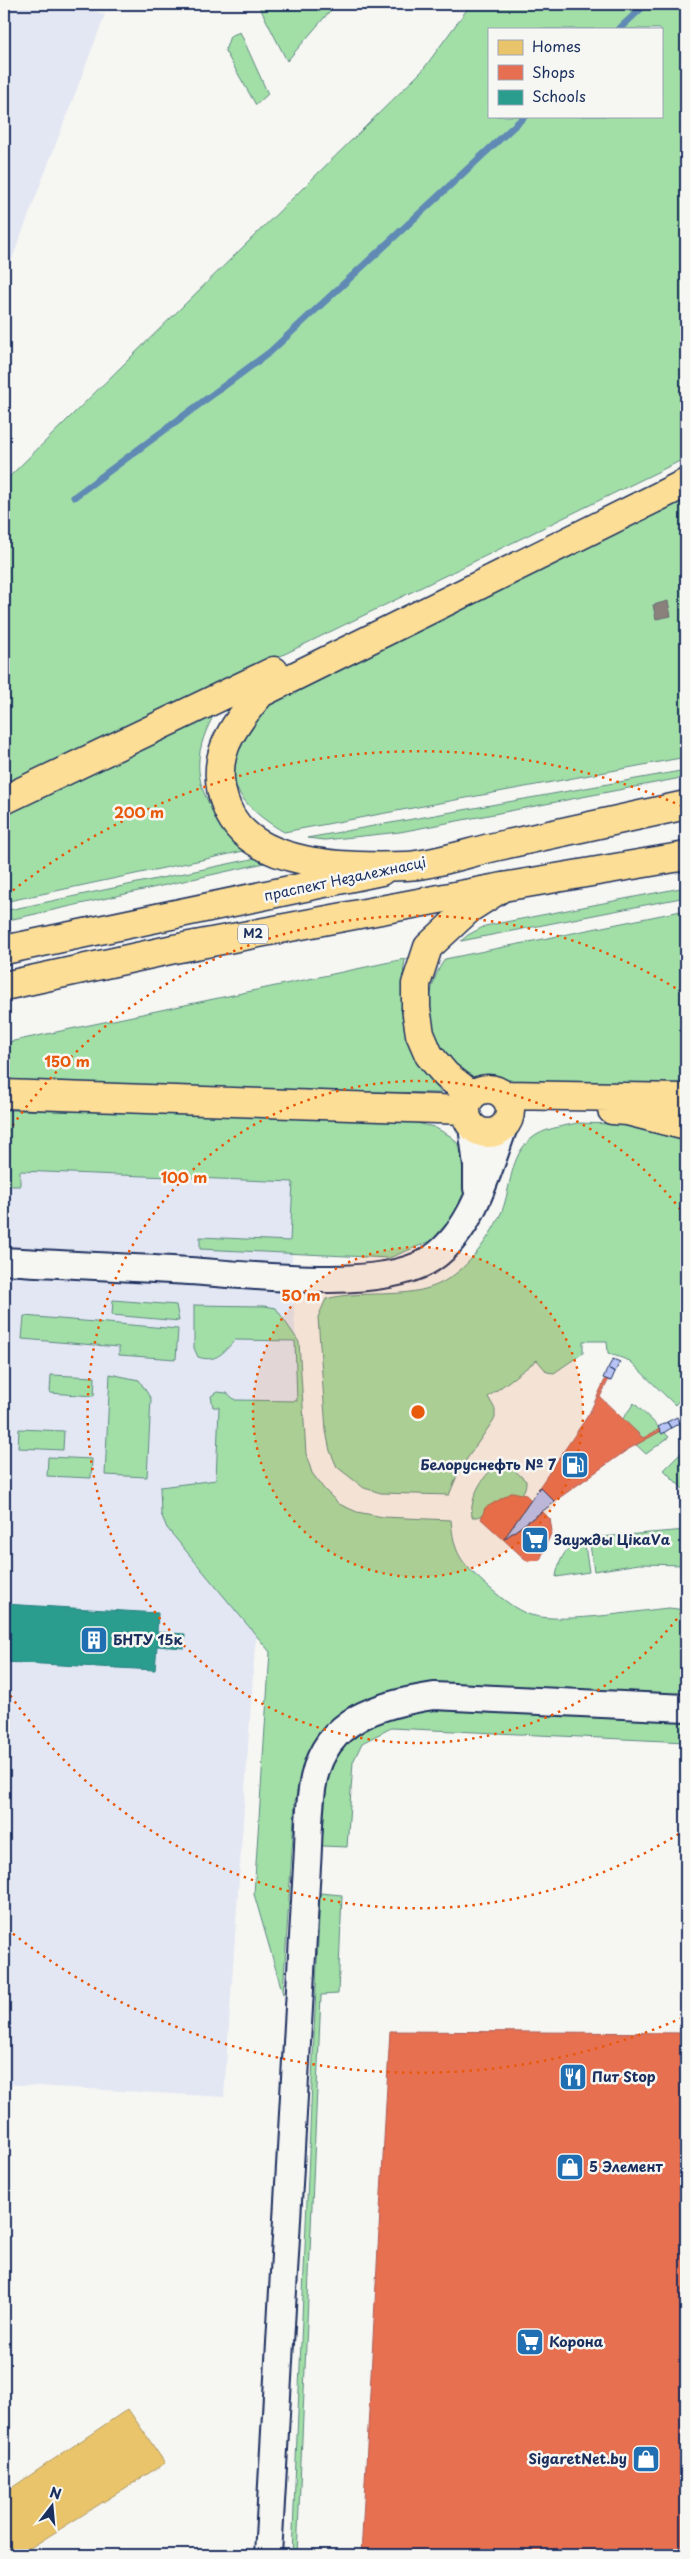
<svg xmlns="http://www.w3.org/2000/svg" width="690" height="2559" viewBox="0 0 690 2559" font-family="'Playpen Sans',sans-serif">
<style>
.built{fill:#e3e7f3}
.green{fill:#a2dfa7;stroke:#5e8782;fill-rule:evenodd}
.homes{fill:#e9c46a;stroke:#ab9766}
.shops{fill:#e76f51;stroke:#aa5c55}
.schools{fill:#2a9d8f;stroke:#267c80}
.industry{fill:#8a817c;stroke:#696873}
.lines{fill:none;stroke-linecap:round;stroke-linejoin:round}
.stream{stroke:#618ab4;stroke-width:7}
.building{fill:#b7c4f5;stroke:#1b2f5e}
.street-casing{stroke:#1b2f5e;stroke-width:30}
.primary-casing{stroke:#1b2f5e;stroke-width:31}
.highway-casing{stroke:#1b2f5e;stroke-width:31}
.street{stroke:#f6f6f2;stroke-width:26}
.primary{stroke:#fcde96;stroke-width:28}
.highway{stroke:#fcde96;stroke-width:28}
.ring{fill:none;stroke:#e8590c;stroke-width:2.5;stroke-dasharray:2.5 5}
.labels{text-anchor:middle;stroke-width:5;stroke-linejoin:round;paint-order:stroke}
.shield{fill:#f6f6f2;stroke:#5d6b8a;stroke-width:1}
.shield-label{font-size:12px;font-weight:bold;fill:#1b2f5e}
.street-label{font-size:14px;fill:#1b2f5e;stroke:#f6f6f2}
.poi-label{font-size:14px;font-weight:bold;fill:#1b2f5e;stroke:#f6f6f2;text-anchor:start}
.centre{fill:#e8590c;stroke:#f6f6f2;stroke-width:2.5}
.ring-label{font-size:15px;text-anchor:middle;font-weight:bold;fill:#e8590c;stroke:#f6f6f2;stroke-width:5;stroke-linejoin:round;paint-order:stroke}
</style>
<rect width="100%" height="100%" fill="#f6f6f2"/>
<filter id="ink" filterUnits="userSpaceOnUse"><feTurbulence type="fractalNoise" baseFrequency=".02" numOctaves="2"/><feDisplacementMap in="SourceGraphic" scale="10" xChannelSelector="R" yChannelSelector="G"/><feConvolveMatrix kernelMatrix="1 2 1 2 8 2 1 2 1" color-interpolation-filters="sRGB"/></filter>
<g filter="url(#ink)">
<path class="built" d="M4,4H78L105,15L4,280Z
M4,1169L293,1182L292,1278L301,1422L255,1646L224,2097L4,2084Z"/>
<path class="green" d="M258,4H336L287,61Z
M471,4H686V458L4,791V482L422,71ZM489,29H661V116H489Z
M240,32L268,94L256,105L225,51L230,36Z
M686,496V757L284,832C253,814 222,788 234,749C239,736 251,721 259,709Z
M216,711C195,748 191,778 216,815C225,828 241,839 253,849L4,902V811Z
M686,770V777L400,832L325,840L307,838Z
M266,856L278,860L4,921V911Z
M686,887V897L461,941L468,935L485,926Z
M686,910V1091L486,1083C471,1077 456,1068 444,1056C421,1033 427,983 445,959Z
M409,958L405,960C396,1013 410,1050 441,1093L4,1087V1043Z
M4,1110L230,1114L408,1121L434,1127L452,1137L466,1154L468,1185L461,1207L431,1241L389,1258L200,1249V1237L290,1241L293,1182L20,1171V1186H4Z
M577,1123L617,1124L686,1139V1392L675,1405L630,1361L608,1353L607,1341H583V1353L554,1373L547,1372L537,1360L488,1397L495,1409V1418L460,1469L449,1495L381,1493L364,1488L337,1467L330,1451L326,1431L318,1317L326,1299C366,1288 415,1303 451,1277C472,1263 492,1234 502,1211C511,1188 510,1155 531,1139C544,1128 561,1127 577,1123Z
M113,1300L176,1305L179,1321L112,1315Z
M194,1305L265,1306L276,1308L299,1342L306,1454L312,1473L324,1489L339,1504L357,1512L383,1517L451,1520C454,1554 460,1561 485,1584C498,1595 510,1606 525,1613C554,1626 635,1611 669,1608L686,1610V1698L427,1688L343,1713C311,1732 303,1767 295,1801L283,1994L254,1894L270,1652L167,1528L161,1514L160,1487L216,1480L219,1407H213L211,1396L217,1392L227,1393L235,1400L297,1401L295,1341L235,1340C223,1353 216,1363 198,1357L194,1348Z
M24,1316L178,1329L176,1359L119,1355V1347L22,1339Z
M110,1374L139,1380L151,1399L147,1477L105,1475Z
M51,1375L95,1377L94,1396L50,1393Z
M634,1403L669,1437L646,1454L617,1427Z
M19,1429L64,1431L63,1450L18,1448Z
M686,1448V1492L664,1470Z
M48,1457L92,1459L91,1478L47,1476Z
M501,1464L509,1465L526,1481C527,1503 494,1510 478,1517H472C469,1498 484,1471 501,1464Z
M686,1530V1565L639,1564L594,1571L589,1538Z
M584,1539L589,1572L556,1577C558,1562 567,1542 584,1539Z
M432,1705L686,1722V1742L391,1728L362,1743L353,1762L347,1847L322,1846L327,1776L333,1757L361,1723Z
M320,1893L342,1895L338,1994L321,1995L297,2555H292Z"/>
<path class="homes" d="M128,2409L165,2463L19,2555H4V2493Z"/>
<path class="shops" d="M610,1369L613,1371L600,1397L643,1438L669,1424L670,1426L627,1450L552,1503L553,1501L538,1489L589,1414Z
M513,1492L526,1495L550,1519L552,1531L540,1560L527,1561L481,1519L485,1508Z
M390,2031L686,2033V2555H361Z"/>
<path class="schools" d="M4,1604L158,1613L157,1632L185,1634L184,1648L157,1646L155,1670L4,1662Z"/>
<path class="industry" d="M668,601L671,616L656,619L653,605Z"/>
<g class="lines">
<path class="stream" d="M619,29L646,4
M74,497L270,352L525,116"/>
</g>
<path class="building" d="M613,1359L620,1362L615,1372L608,1368Z
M608,1368L615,1372L611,1381L603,1378Z
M677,1417L680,1423L671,1428L667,1422Z
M667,1422L671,1428L662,1434L658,1427Z
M540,1487L555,1502L504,1539Z"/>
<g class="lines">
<g class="street-casing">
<path id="street" d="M472,1126L477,1166V1188
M4,1261C66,1265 128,1267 189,1271C249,1275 374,1291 426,1262C472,1236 487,1172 504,1127
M268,2555L307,1866C309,1838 308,1806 314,1778C327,1718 381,1704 434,1696L686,1708"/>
</g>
<g class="primary-casing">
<path id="primary" d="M4,950L381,871
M4,986L174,949L503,887"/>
</g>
<g class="highway-casing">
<path id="highway" d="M686,483L261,693C231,728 207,760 227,808C251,868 351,868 406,866C432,865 468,853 494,847C558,833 622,819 686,805
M4,800L274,671
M466 1111a22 22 0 1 1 44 0a22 22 0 1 1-44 0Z
M4,1094L466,1110
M472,1095L446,1075L429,1055L420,1034L416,1008V984L428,947L470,908L503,887L686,856
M504,1095L686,1098
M612,1110L627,1111L686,1126"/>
</g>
<use href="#street" class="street"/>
<use href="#primary" class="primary"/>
<use href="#highway" class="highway"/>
</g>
</g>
<circle cx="418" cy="1412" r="165" fill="#e8590c" fill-opacity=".12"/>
<g class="ring">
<circle cx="418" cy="1412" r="165"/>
<path d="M686 1607A331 331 0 1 1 686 1217"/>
<path d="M685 1830A496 496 0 0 1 4 1686M4 1138A496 496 0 0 1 685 994"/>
<path d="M682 2018A661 661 0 0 1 7 1929M7 895A661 661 0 0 1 682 806"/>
</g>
<defs>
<g id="fuel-square" transform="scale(1.4375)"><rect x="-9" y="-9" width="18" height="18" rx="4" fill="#1f6fb2" stroke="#f6f6f2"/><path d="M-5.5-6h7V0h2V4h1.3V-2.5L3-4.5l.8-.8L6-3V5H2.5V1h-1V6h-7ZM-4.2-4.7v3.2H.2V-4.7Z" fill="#fff"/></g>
<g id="supermarket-square" transform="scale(1.4375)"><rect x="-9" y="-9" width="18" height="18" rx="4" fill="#1f6fb2" stroke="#f6f6f2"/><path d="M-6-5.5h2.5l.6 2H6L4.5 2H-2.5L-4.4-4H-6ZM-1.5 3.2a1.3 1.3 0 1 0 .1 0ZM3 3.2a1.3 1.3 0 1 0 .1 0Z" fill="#fff"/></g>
<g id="building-square" transform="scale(1.4375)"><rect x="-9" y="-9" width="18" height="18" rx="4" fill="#1f6fb2" stroke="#f6f6f2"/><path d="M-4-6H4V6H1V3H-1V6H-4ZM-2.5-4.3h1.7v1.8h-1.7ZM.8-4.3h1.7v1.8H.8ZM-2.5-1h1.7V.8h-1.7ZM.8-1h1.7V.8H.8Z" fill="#fff"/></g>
<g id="restaurant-square" transform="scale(1.4375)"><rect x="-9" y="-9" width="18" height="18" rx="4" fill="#1f6fb2" stroke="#f6f6f2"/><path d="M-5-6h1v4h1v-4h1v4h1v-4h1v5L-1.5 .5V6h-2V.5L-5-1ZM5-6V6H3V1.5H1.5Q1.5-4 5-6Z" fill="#fff"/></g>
<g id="shop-square" transform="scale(1.4375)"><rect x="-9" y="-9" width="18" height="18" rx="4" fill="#1f6fb2" stroke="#f6f6f2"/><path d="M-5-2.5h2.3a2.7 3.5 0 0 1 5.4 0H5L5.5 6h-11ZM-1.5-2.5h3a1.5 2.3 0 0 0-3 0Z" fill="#fff"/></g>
</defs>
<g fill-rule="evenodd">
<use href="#fuel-square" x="575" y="1465"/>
<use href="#supermarket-square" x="535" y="1540"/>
<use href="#building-square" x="94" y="1640"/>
<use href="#restaurant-square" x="573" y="2077"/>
<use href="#shop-square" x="570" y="2167"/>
<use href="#supermarket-square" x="530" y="2342"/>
<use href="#shop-square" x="646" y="2459"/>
</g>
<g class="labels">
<rect class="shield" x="238" y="924.5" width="30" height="19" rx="4"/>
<g class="shield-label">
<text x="253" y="938">М2</text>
</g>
<g class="street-label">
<text transform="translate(345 879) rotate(-12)" y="5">праспект Незалежнасці</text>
</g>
<g class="poi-label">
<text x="556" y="1470" text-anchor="end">Белоруснефть № 7</text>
<text x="554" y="1545">Заужды ЦікаVа</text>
<text x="113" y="1645">БНТУ 15к</text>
<text x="592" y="2082">Пит Stop</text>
<text x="589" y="2172">5 Элемент</text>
<text x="549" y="2347">Корона</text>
<text x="627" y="2464" text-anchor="end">SigaretNet.by</text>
</g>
</g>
<circle cx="418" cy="1412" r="8" class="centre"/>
<g class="ring-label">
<text x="139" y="818">200 m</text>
<text x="67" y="1067">150 m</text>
<text x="184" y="1183">100 m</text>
<text x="301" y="1301">50 m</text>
</g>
<rect width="690" height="2559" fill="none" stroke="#f6f6f2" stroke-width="20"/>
<rect x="10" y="10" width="670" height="2539" fill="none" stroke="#1b2f5e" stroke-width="2" filter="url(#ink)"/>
<rect x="488" y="28" width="175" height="90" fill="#f6f6f2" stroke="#9ea6b7"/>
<rect x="498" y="40" width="25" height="15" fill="#e9c46a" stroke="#9ea6b7"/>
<text x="532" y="52" font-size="15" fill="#1b2f5e">Homes</text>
<rect x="498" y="65" width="25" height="15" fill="#e76f51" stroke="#9ea6b7"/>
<text x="532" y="78" font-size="15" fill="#1b2f5e">Shops</text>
<rect x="498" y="90" width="25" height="15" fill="#2a9d8f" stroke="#9ea6b7"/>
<text x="532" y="102" font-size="15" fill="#1b2f5e">Schools</text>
<g transform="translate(52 2506) rotate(16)" stroke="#f6f6f2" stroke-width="4" paint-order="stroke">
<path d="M0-4L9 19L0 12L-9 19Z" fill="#1b2f5e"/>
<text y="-8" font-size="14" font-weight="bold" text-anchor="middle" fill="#1b2f5e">N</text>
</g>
</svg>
